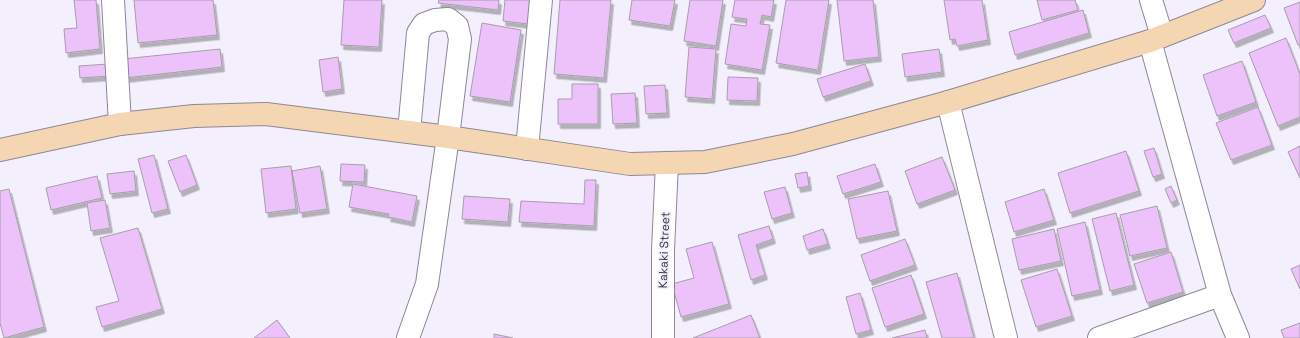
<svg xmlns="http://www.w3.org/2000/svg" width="1300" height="338" viewBox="0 0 1300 338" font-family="'Space Grotesk',sans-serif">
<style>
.building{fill:#edc2fb;stroke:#a69ea9;filter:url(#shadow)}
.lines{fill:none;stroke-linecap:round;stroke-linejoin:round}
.street-casing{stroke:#8c8894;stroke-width:24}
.secondary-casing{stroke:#8c8894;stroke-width:24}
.street{stroke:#fff;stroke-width:22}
.secondary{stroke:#f5d6b2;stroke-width:22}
.labels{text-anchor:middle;stroke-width:3.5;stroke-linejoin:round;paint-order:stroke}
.street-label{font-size:12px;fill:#38363b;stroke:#f3effc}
</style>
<defs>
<filter id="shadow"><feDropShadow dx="2.5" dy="4.5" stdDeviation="0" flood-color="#0004"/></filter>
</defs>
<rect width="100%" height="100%" fill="#f3effc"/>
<path class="building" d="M74,0H96L100,49L66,53L64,29L77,28Z
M134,0H213L217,35L138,43Z
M344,0H382L379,47L341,45Z
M439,0H499L498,10L438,3Z
M505,0H531L528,24L503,21Z
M560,0H611L604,78L554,74Z
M632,0H675L670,26L629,20Z
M690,0H723L716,46L684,41Z
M735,0H774L771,17L762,15L760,24L770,25L762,70L725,64L731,24L746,26L747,19L732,17Z
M786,0H829L818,70L776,63Z
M837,0H873L879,57L844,61Z
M944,0H982L988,40L957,46L955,39L950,40Z
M1037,0H1075L1078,10L1042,20Z
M1300,2V44L1298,45L1284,8Z
M1083,10L1089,33L1015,55L1009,32Z
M1265,15L1271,28L1234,43L1228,30Z
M482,23L521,30L510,102L470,96Z
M1286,38L1300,74V117L1278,126L1249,53Z
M689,47L716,49L712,99L685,97Z
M220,49L222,67L125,78L123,59Z
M939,49L942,72L905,77L902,54Z
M338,57L342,89L323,92L319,60Z
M1242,61L1256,102L1217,116L1203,75Z
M108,64L109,76L80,78L79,66Z
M865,64L871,81L823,97L817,79Z
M728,77L758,78L757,101L727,100Z
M572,84H598V124H558V99H572Z
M665,85L667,113L646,114L644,86Z
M635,93L637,123L613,124L611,94Z
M1258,107L1272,145L1231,160L1216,123Z
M1300,146V178L1288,152Z
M1154,148L1162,174L1153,177L1144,151Z
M1126,151L1139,191L1070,213L1058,173Z
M154,155L168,209L152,213L138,159Z
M186,155L197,185L180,192L168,161Z
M942,157L955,190L917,204L905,171Z
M341,164L365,165L364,182L340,181Z
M875,164L881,182L843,194L837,176Z
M291,166L296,209L266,213L261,169Z
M320,166L327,209L300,213L292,171Z
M134,171L136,191L110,194L107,174Z
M807,172L809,186L798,188L795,174Z
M97,176L102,198L51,210L46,188Z
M585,180H596L594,226L519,222L521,201L584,204Z
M353,184L417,196L412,222L388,217L389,214L349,207Z
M1171,186L1177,200L1171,203L1165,189Z
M785,187L792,213L772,219L764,192Z
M9,189L44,327L4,338L0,323V191Z
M1044,189L1054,220L1014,232L1005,202Z
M888,191L897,231L857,239L848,199Z
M464,196L510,199L508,222L462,219Z
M105,200L110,228L91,231L87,203Z
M1157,206L1167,248L1130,256L1120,215Z
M1116,213L1134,285L1110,291L1092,219Z
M1085,222L1100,290L1072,296L1057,229Z
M769,226L773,239L756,245L765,275L751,280L738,235Z
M138,228L162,309L102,327L96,307L119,301L100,238Z
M823,229L828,244L807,250L803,236Z
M1054,229L1061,261L1019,270L1012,239Z
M905,239L915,265L870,281L861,255Z
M712,242L729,304L681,317L672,284L694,278L686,249Z
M1171,252L1183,292L1147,303L1134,264Z
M1300,265V289L1291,269Z
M1057,269L1072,316L1036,327L1021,280Z
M957,273L974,338H942L926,282Z
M911,275L924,314L885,327L872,288Z
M860,293L871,330L856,334L846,297Z
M751,315L760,338H693Z
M277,320L290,338H254Z
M1300,323V338H1284L1281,330Z
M925,330L927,338H892Z
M494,334L513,338H494Z"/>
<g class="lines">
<g class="street-casing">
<path id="street" d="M113,0L120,124
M1151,0L1162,36
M1150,41L1220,295L1238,338
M948,102L1006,338
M527,149L541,0
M408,338L427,284L448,137L460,39L457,26L448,19L435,20L424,24L418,33L409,132
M663,338V250L667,163
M1099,338L1220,295"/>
</g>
<g class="secondary-casing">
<path id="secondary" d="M0,150L120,124L194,116L266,114L448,137L630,164L705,162L793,144L948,102L1150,41L1254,0"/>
</g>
<use href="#street" class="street"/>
<use href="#secondary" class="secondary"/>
</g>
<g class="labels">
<g class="street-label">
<text transform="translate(664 250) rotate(-88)" y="4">Kakaki Street</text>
</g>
</g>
</svg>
